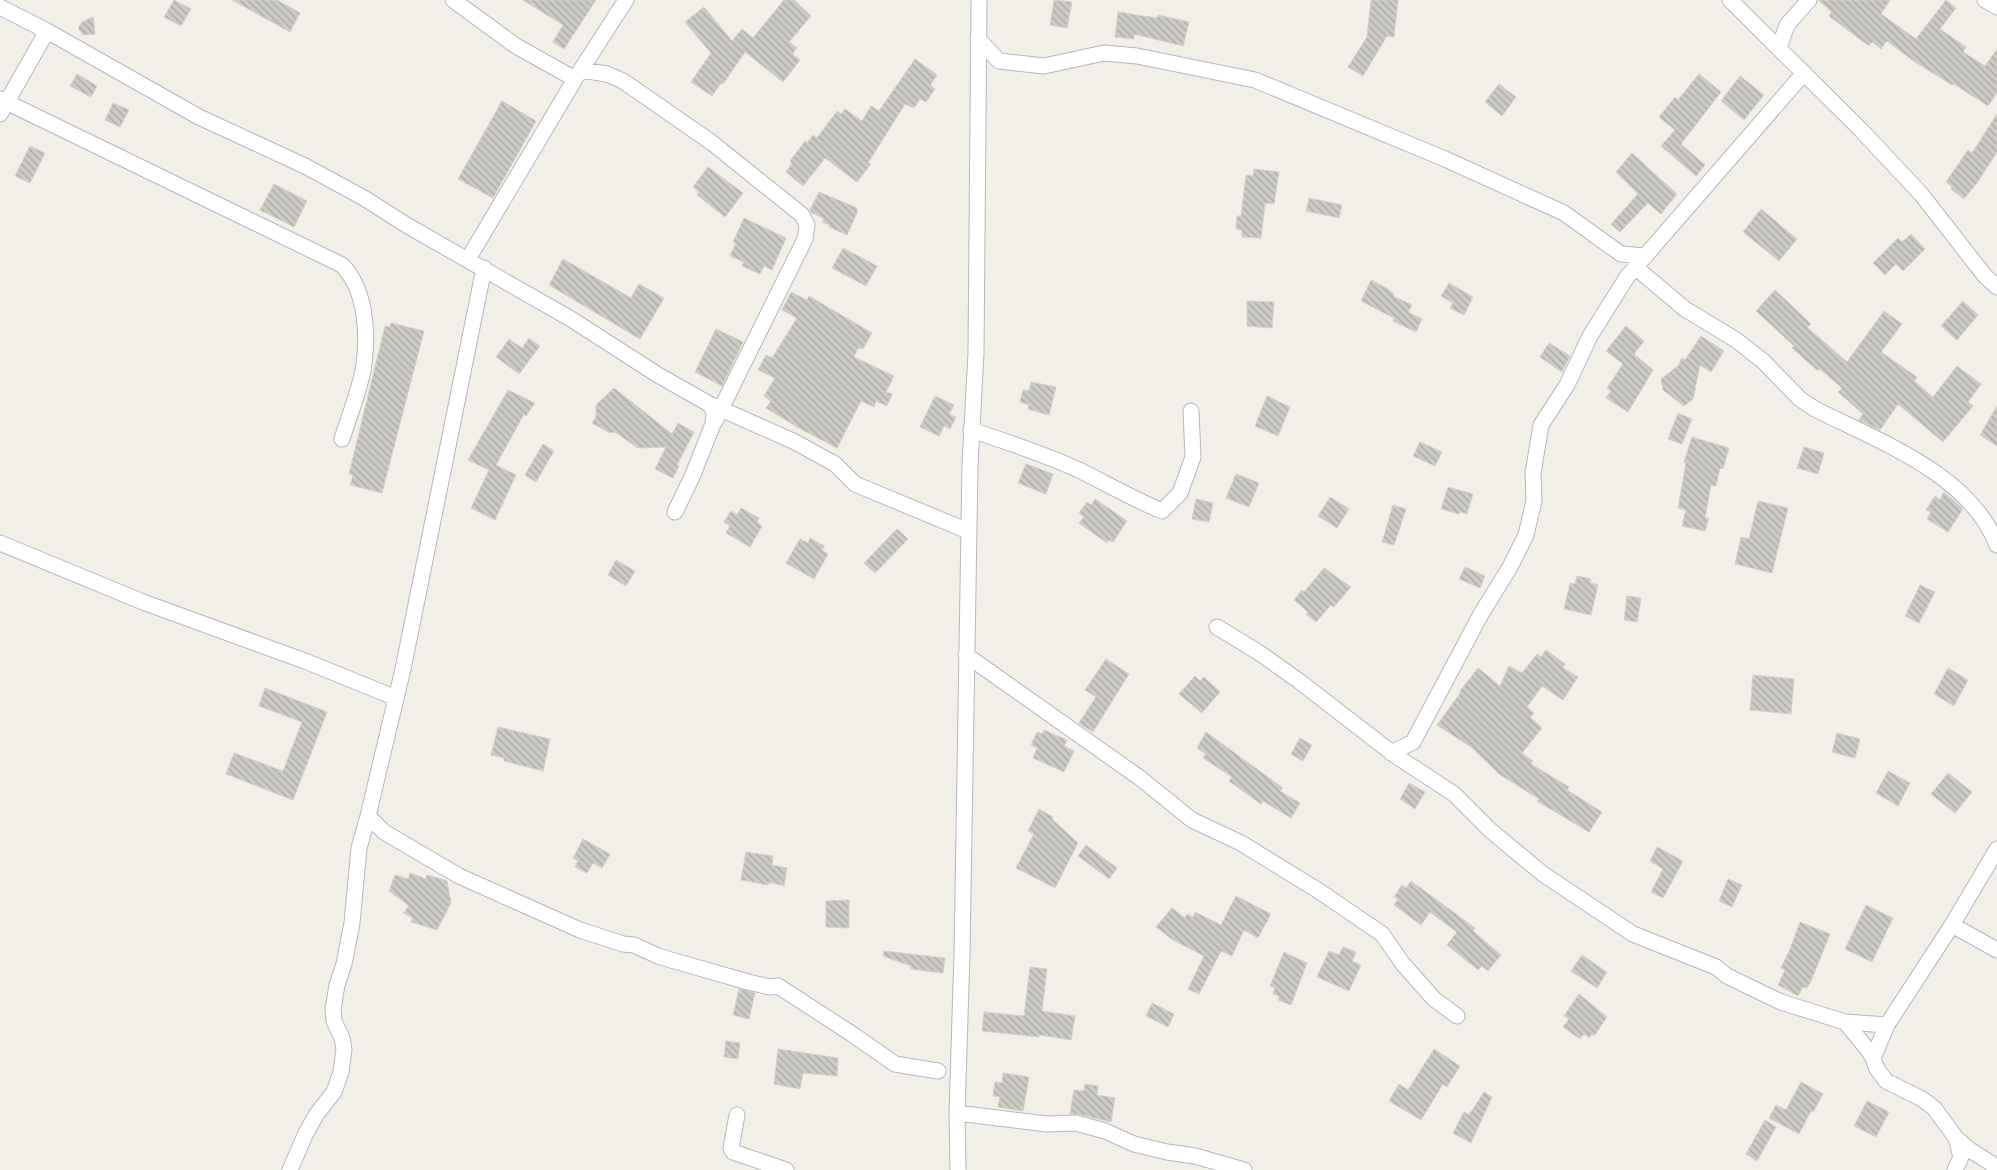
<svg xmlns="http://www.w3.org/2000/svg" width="1997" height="1170" viewBox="0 0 1997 1170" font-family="'Open Sans',sans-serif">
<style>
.building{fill:url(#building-back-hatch);stroke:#d6d1c6}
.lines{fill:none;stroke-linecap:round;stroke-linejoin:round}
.minor-casing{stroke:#b5b8bc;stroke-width:17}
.minor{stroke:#fff;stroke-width:15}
</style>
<defs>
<pattern id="building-back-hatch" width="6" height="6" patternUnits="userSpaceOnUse" patternTransform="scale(1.25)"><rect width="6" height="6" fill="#cccac5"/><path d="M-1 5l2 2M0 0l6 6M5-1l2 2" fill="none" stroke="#a9a8a4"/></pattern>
</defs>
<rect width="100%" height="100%" fill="#f1efe8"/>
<path class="building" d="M174,0L191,9L181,26L164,17Z
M232,0H277L300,13L290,32Z
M523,0H596L564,49L553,42L563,25Z
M784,0H794L811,16L789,42L797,48L792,54L800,60L783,82L745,52L723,84L721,83L712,96L691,82L711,53L685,22L704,7L732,41L742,29L753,38Z
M1054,0L1072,2L1067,28L1050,25Z
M1371,0H1398L1394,37L1387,36L1363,76L1348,67L1367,37Z
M1818,0H1890L1881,14L1916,39L1946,0L1956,8L1940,29L1966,47L1963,52L1985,66L1997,49V93L1988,106L1954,84L1952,85L1915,62L1887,41L1881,49L1872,42L1869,46L1829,16L1832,12Z
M1118,12L1157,18L1158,15L1189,22L1183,46L1134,34V39L1115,37Z
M93,17L95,34L83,35L78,28L82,22Z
M915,59L937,75L930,85L935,89L926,102L920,99L914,108L905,104L868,163L871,164L857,182L825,158L803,186L786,172L792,163L790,161L805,141L807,143L813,135L817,138L837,111L841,114L845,109L862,121L871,106L879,111Z
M77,74L97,86L91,97L70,86Z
M1699,74L1721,92L1681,144L1705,165L1696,176L1661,146L1675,130L1659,117L1675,97L1678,100Z
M1740,76L1764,95L1744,120L1721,101Z
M1499,84L1516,97L1502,116L1485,102Z
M502,101L536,121L493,198L458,179Z
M113,103L129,110L120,127L105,120Z
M1997,114V152L1977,183L1964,199L1951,189L1952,187L1946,182L1968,150L1972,153Z
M30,146L45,153L30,183L15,176Z
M1632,153L1677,194L1661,214L1648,203L1620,232L1611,224L1638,194L1616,172Z
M708,167L743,193L725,217L697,195L699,192L693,187Z
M1254,169L1279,172L1274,204L1265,203L1261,238L1242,237V230L1236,229L1237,216H1241L1246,175L1253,176Z
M274,184L307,201L294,227L260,210Z
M819,192L857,208V213L847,235L829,227L830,225L822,222L824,219L811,212L810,210Z
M1309,198L1342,205L1339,218L1306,211Z
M1761,209L1797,239L1779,261L1743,232Z
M744,218L786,238L772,270L764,266L760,274L742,266L744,262L730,256L736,243L733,242Z
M1911,234L1925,249L1903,271L1896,264L1885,275L1873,263L1898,238L1902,242Z
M843,248L877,266L866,286L832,268Z
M563,259L631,298L639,284L664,298L640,339L549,285Z
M1371,280L1388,289L1394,294L1393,296L1412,305L1408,312L1422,319L1416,332L1393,321L1394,318L1361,301Z
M1449,283L1473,297L1464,315L1450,308L1453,303L1441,296Z
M1775,290L1811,324L1807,327L1847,362L1884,311L1902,324L1881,352L1917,377L1914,381L1933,397L1957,366L1981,384L1968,402L1973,406L1943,442L1898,404L1880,430L1859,420L1863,414L1838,392L1842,388L1820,369L1818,371L1792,348L1794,346L1756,311Z
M791,292L807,300L809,296L872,333L863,349L858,348L854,357L894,376L886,392L892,394L887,406L876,401L874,407L861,401L837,448L799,428L766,408L771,401L764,396L775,378L758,370L766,355L772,358L797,318L782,310Z
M1247,301L1274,302L1272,328L1247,326Z
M1963,301L1978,315L1957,340L1941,326Z
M391,323L424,331L382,493L350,485L353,475L349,474L385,326L390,327Z
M1626,326L1644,341L1634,354L1653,370L1628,412L1606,398L1611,391L1607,388L1623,364L1606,351Z
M716,329L743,342L722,386L695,372Z
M1701,336L1724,351L1711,372L1700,365L1693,399L1684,406L1663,390L1661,379L1678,366L1682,358L1685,360Z
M529,338L540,346L519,374L496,357L509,339L522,348Z
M1549,343L1570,356L1562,372L1540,357Z
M1031,382L1056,387L1049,415L1028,409L1029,405L1020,402L1023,390L1029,391Z
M614,388L672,434L678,423L694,432L677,465L679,466L673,478L655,469L666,447L638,448L615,432L610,433L592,423L596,417V405Z
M508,390L535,403L526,416L524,414L496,465L516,475L495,520L471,508L489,470L468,460Z
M935,396L954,405L949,414L956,417L950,429L944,426L939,436L920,427Z
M1267,396L1290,407L1278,436L1255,426Z
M1997,406V446L1980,435Z
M1678,413L1692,419L1682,444L1668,439Z
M1692,437L1729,448L1723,469L1720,468L1716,486L1711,485L1705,518H1709L1705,531L1682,526L1686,510L1678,508L1686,463L1684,462Z
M1420,442L1442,452L1435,466L1413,456Z
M543,444L554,451L536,482L525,475Z
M1804,447L1824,453L1818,474L1797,468Z
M1026,464L1053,474L1046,494L1018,483Z
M1236,474L1259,483L1249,507L1226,498Z
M1448,487L1473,494L1467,514L1460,512L1459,514L1441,509Z
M1944,492L1963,509L1948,532L1927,519L1931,512L1926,510L1935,496L1940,500Z
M1330,497L1349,509L1337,528L1318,516Z
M1095,499L1127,521L1113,542L1109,540L1107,543L1079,523L1084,517L1079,513L1087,502L1091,505Z
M1196,499L1213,503L1209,522L1192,519Z
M1758,501L1788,508L1772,573L1735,564L1741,537L1749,539Z
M1393,505L1406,509L1394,545L1382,542Z
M741,508L759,518L757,522L762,526L750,547L726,533L730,526L724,522L731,511L737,515Z
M897,529L908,539L875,573L864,563Z
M810,538L824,546L822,550L828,554L814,579L786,563L800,539L808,543Z
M616,560L635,571L626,586L608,575Z
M1465,567L1485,576L1480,588L1459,579Z
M1324,568L1351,587L1334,607L1331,605L1316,622L1306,614L1308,612L1294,600L1302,590L1304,592Z
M1577,576L1591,579L1590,583L1598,585L1591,615L1564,609L1570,583L1575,584Z
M1920,585L1935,592L1919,623L1905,616Z
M1627,596L1641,598L1637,622L1624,620Z
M1546,650L1565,664L1563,668L1578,677L1563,700L1542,686L1527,707L1534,713L1530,717L1542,728L1522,753L1533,761L1531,764L1569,787L1567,790L1602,812L1589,832L1537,801L1539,799L1499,774L1471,747L1437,725L1461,692L1460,691L1478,668L1500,686L1509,666L1522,673L1537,654L1541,657Z
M1106,659L1129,674L1093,732L1079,723L1096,697L1085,690Z
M1948,668L1968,680L1954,706L1934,694Z
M1753,675L1794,679L1791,714L1750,710Z
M1195,676L1200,681L1204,677L1220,692L1202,713L1179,694Z
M265,688L327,712L293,800L226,774L234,753L283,771L302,722L259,706Z
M498,727L550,739L543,771L504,761V758L491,755Z
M1044,730L1067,740L1064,746L1074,751L1064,772L1033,758L1037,748L1031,745L1037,732L1042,734Z
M1206,732L1283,788L1280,791L1300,803L1291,818L1263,801L1261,804L1229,781L1232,777L1203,758L1206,754L1197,748Z
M1837,733L1860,739L1855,758L1832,752Z
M1300,738L1312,745L1303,761L1291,754Z
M1888,771L1910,783L1898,806L1876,793Z
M1948,773L1972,792L1955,813L1931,794Z
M1409,783L1425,792L1415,809L1400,799Z
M1039,809L1053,817L1052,819L1078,843L1055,888L1016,868L1034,834L1028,831Z
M583,839L610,854L602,868L593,863L587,873L575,867L578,861L573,858Z
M1086,845L1117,868L1109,879L1078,856Z
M1657,847L1683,861L1663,898L1651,892L1663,869L1650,861Z
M746,852L773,856L772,865L787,868L784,886L769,882L768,885L741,880Z
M410,873L426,879L427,875L447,881L451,903L437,930L411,922L413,918L403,913L409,906L389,891L395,875L408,879Z
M1728,879L1742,885L1732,907L1719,901Z
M1411,881L1475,928L1473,931L1501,955L1488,971L1482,966L1478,970L1447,945L1457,932L1430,912L1421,925L1394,905L1398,899L1394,897L1402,885L1406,888Z
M1236,896L1271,914L1258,938L1244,930L1232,956L1221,951L1199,994L1188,989L1204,956L1173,940L1156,927L1172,908L1185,918L1187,914L1193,917L1195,912L1221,925Z
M849,900V928L826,927V901Z
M1866,905L1893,918L1872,962L1845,949Z
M1800,922L1830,934L1811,981L1807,988L1803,987L1798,996L1778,985L1785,970L1781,968L1790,949Z
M1343,947L1356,952L1352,961L1361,965L1349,991L1317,977L1329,951L1339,955Z
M884,951L945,958L943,973L911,969V966L883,956Z
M1284,952L1307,963L1291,1005L1278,1000L1279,996L1273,994L1275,988L1270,986Z
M1582,955L1607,972L1597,988L1571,971Z
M1030,967L1047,969L1042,1011L1075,1016L1071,1040L1040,1035L1039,1037L982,1031L984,1012L1024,1016Z
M739,989L755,993L749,1019L733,1015Z
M1579,994L1607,1017L1594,1036L1592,1034L1589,1038L1584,1034L1580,1039L1563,1027L1569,1019L1564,1016Z
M1152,1003L1174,1014L1168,1027L1146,1016Z
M726,1041L740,1043L738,1059L724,1057Z
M778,1049L838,1058L837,1076L803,1073L800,1089L774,1084Z
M1434,1049L1460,1066L1447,1087L1443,1084L1421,1120L1389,1101L1399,1084L1408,1090Z
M1003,1073L1029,1077L1023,1111L998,1107L1000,1097L993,1096L995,1082L1002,1083Z
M1801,1082L1823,1094L1813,1112L1811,1111L1799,1134L1769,1118L1776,1105L1786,1110Z
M1085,1084L1098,1086L1097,1095L1115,1098L1111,1122L1078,1114H1070L1074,1090L1084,1091Z
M1484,1092L1492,1097L1471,1143L1453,1133L1464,1112L1469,1115Z
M1867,1101L1889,1112L1876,1137L1854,1126Z
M1765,1120L1776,1127L1757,1161L1746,1154Z"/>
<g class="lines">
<g class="minor-casing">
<path id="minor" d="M453,0L516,46L575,79
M1730,0L1861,130L1921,194L1985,276L1997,287
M1985,0L1997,7
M0,7L47,31L199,117L305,166L364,198L408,226L571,319L658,375L711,405L714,413L713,424L692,477L675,512
M978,39L999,61L1044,66L1104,53L1137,56L1255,80L1445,159L1564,213L1621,254L1645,256
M1779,48L1787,25L1809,0
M581,70L607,74L623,81L711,142L802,215L807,225L805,239L714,423
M0,99L342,265C366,290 368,332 364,364C361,387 349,416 342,439
M0,114L47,31
M468,259L575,79L626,0
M1635,267L1685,309L1736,340L1763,361L1800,399L1815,409C1878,441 1970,474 1997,545
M712,405L795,442L835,464L855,484L968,531
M971,430C1008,442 1044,454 1079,470C1107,484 1133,499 1162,511L1180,493L1193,457L1191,411
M0,543L143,602L305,661L396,698
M1217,627L1258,652L1299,681L1396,756L1454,794L1490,830L1543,874L1633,934L1716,967L1727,976L1781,1002L1845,1022L1869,1051L1873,1058L1877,1069L1886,1081L1922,1099L1934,1108L1956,1138L1970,1150L1997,1167
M966,655L1140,778L1192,820L1241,843L1319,891L1382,934L1403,964L1434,999L1457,1016
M1391,753L1413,742L1481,614L1510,567L1526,535L1534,501L1533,473L1541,425L1567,385L1590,336L1627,277L1804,73
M368,816L384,832L459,876L580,930L623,944L634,945L658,956L671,960L748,982L770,987L778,986L852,1034L895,1064L938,1071
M1952,925L1997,950
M1845,1022L1887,1025
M1873,1058L1887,1025L1952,925L1997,849
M957,1113L1047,1124L1076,1123L1105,1131L1134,1144L1167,1152L1195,1156L1244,1170
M737,1115L731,1148L733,1152L786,1170
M290,1170L305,1135L316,1115L334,1092L341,1072L344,1049L342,1038L334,1021L333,1009L337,985L344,964L352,923L359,848L368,816L403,669L484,268
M958,1170L957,1113L962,954L970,465L976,353L979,0
M1955,1170L1961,1157L1956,1138"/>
</g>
<use href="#minor" class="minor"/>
</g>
</svg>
